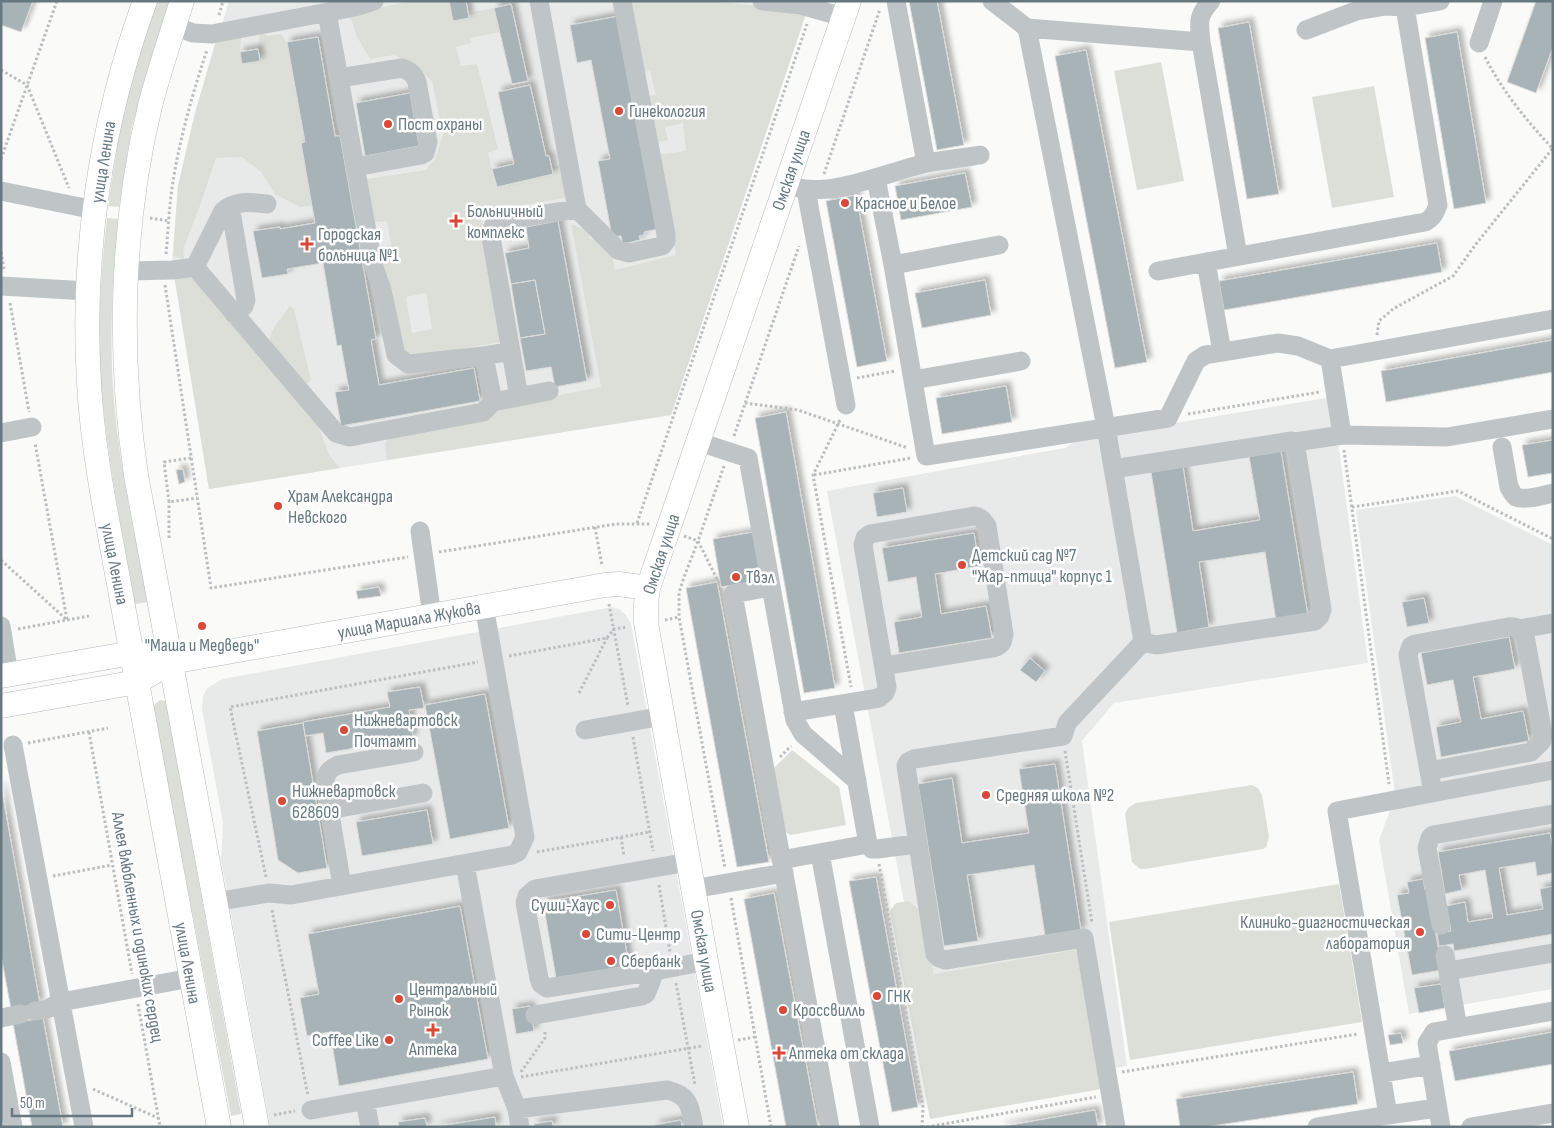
<svg xmlns="http://www.w3.org/2000/svg" width="1554" height="1128" viewBox="0 0 1554 1128" font-family="'Sofia Sans Condensed',sans-serif">
<style>
.built{fill:#e8eae9}
.green{fill:#dbdfd7;fill-rule:evenodd}
.building{fill:#a8b3b7;stroke:#dcdcda;filter:url(#shadow)}
.lines{fill:none;stroke-linecap:round;stroke-linejoin:round}
.major-casing{stroke:#b5bbbe;stroke-width:25}
.path{stroke:#babec0;stroke-width:3;stroke-dasharray:2.5 2.5;stroke-linecap:butt}
.minor{stroke:#bfc5c7;stroke-width:19}
.major{stroke:#fff;stroke-width:24}
.poi-dot{fill:#db4837;stroke:#fff;stroke-width:2}
.labels{text-anchor:middle;stroke-width:5;stroke-linejoin:round;paint-order:stroke}
.poi-label{font-size:18px;fill:#667981;stroke:#fff;text-anchor:start}
.street-label{font-size:18px;fill:#667981;stroke:#fff}
</style>
<defs>
<filter id="shadow"><feDropShadow dx="4.5" dy="-4.5" stdDeviation="2.5" flood-color="#0004"/></filter>
</defs>
<rect width="100%" height="100%" fill="#fafaf8"/>
<path class="built" d="M229,1H810L671,415L209,489L172,261L178,186L195,113Z
M1332,397L1368,663L1114,703L1082,741L1127,1066L940,1095L827,491L1065,448L1079,439Z
M1455,496L1553,545V764L1395,794L1356,510Z
M612,607L619,609L626,615L631,624L723,1127H270L221,860L223,823L202,709L203,696L207,688L223,679Z
M1553,776V989L1409,1014L1379,840L1392,805Z"/>
<path class="green" d="M156,1H169L132,126L119,207L108,206L121,122L140,52Z
M411,1H449L453,21L469,18L468,13L494,8L500,32L470,38L472,43L456,47L461,66L477,64L498,149L488,153L496,187L553,174L552,167L564,164L570,197L480,213L501,342L428,355L409,353L401,346L378,247L391,245L387,221L374,222L367,179L426,170L435,159L443,135L432,81L413,65L394,55L370,59L356,35L350,14ZM426,293L432,329L412,333L406,297Z
M631,1H711L807,11L671,415L387,460L385,444L390,433L494,405L555,396L601,387L571,224L588,230L590,239L603,240L612,254L615,270L676,255L657,155L686,151L683,123L665,127L668,140L655,143L648,96L656,95L650,71L643,72Z
M260,32L267,36L281,34L287,43L305,142L301,143L312,206L300,207L275,194L261,172L242,157L216,158L201,203L183,250L184,259L173,256L178,186L195,113L217,37L235,34L241,38L240,52L243,64L260,61L258,49Z
M1161,62L1184,181L1137,190L1114,71Z
M1374,86L1394,197L1332,208L1312,97Z
M107,218L118,219C112,280 109,341 114,402C120,470 135,536 148,602L135,604C123,538 110,472 103,405C96,343 100,280 107,218Z
M190,273L315,416L329,455L340,468L209,489L174,275Z
M290,306L294,309L311,380L308,383L303,382L270,343C268,331 283,316 290,306Z
M160,700L165,701L167,707L241,1114L231,1116L153,706Z
M792,750L839,787L846,825L790,835L783,830L772,770Z
M1252,785L1258,788L1262,795L1269,837L1266,847L1263,849L1145,869H1140L1132,862L1125,814L1128,808L1136,803Z
M1339,884L1362,1022L1130,1060L1109,922Z
M909,901L918,909L934,974L1074,950L1080,956L1101,1089L930,1119L890,911L896,903Z"/>
<path class="building" d="M3,1H33L21,32L1,25V7Z
M449,1H466L469,18L453,21Z
M909,1H937L964,145L937,150Z
M1536,1H1553V47L1536,93L1507,82Z
M511,4L528,81L512,84L494,8Z
M619,16L658,229L644,232V235L639,236L640,240L623,244L621,236L612,237L598,161L610,159L591,60L577,63L570,25Z
M1249,22L1279,194L1247,199L1218,28Z
M1457,32L1486,203L1454,209L1425,38Z
M318,37L335,136H340L376,339L371,340L379,385L474,368L480,401L341,426L335,392L349,390L341,345L337,346L323,263L287,269L288,274L262,278L253,231L280,227V229L315,223L301,143L305,142L287,42Z
M258,49L260,61L242,64L240,52Z
M1086,50L1147,362L1115,368L1055,56Z
M530,85L546,156H549L553,174L497,187L492,169L514,164L498,92Z
M410,93L419,146L365,156L356,103Z
M965,173L972,207L901,220L895,186Z
M856,195L887,361L857,367L826,201Z
M558,221L587,381L555,387L551,367L526,371L520,338L545,334L535,280L511,284L505,253L529,248L526,227Z
M1437,243L1442,272L1224,310L1219,281Z
M535,280L545,334L520,338L511,284Z
M985,280L991,315L922,328L915,293Z
M1553,340V372L1386,402L1381,371Z
M1006,386L1012,422L942,434L936,398Z
M786,412L835,688L804,693L755,418Z
M1553,440V473L1528,477L1522,445Z
M1281,451L1308,616L1276,621L1265,552L1199,562L1209,627L1177,633L1151,472L1183,467L1193,531L1260,520L1249,456Z
M183,469L185,482L179,484L176,470Z
M903,488L907,512L877,517L873,493Z
M754,532L762,580L721,587L713,539Z
M974,533L979,566L935,574L941,614L986,606L992,638L899,653L894,622L922,617L916,577L888,582L882,548Z
M717,582L769,862L737,867L686,588Z
M379,587L381,596L358,599L356,591Z
M1424,598L1429,623L1407,627L1402,602Z
M1509,637L1515,669L1473,677L1481,719L1523,711L1529,741L1441,757L1436,727L1461,722L1453,680L1427,685L1421,653Z
M1030,658L1045,671L1036,682L1020,670Z
M420,687L424,708L409,710L413,738L326,753L323,733L305,736L303,722L390,707L387,692Z
M485,694L509,828L450,839L425,705Z
M303,723L327,868L298,873L278,860L257,731Z
M1055,764L1081,931L1045,936L1034,865L967,875L978,941L944,946L918,784L952,778L962,843L1029,833L1019,769Z
M1,786L40,1004L11,1009L1,955Z
M427,810L433,844L362,856L356,822Z
M1550,833L1553,851V873L1537,876L1535,862L1499,868L1507,915L1543,909L1540,889L1553,886V934L1454,951L1453,944L1439,946L1437,933L1451,931L1446,906L1465,902L1468,922L1493,918L1485,870L1459,875L1462,890L1445,894L1438,852Z
M876,877L918,1107L892,1112L849,881Z
M1423,879L1425,890L1428,889L1442,970L1412,975L1397,895L1409,893L1407,882Z
M616,890L629,966L556,978L543,902Z
M774,893L818,1127H786L744,899Z
M460,906L488,1059L339,1086L330,1032L307,1036L300,998L319,994L308,934Z
M1441,984L1445,1008L1419,1013L1414,988Z
M530,1006L534,1031L516,1034L512,1009Z
M43,1018L63,1127H32L13,1023Z
M1553,1032V1064L1455,1081L1449,1051Z
M1401,1033L1403,1043L1390,1045L1388,1035Z
M1353,1072L1358,1104L1205,1127H1180L1176,1099Z
M1095,1110L1098,1127H1000Z
M495,1117L496,1127H435Z
M425,1118L427,1127H399L398,1122Z
M681,1120L682,1127H655V1125Z
M552,1121L553,1127H535L534,1124Z"/>
<g class="lines">
<g class="major-casing">
<path id="major" d="M145,1C101,122 81,253 89,382C91,423 97,463 104,503L219,1127
M182,1C171,36 159,71 150,106C121,226 118,353 136,475L257,1127
M1,676L132,653L147,656
M1,706L137,682L171,662L605,585L619,584L648,588
M737,1127L706,961L646,623V604L648,588L849,1"/>
</g>
<path class="path" d="M219,15L223,1
M1485,57C1503,92 1526,120 1553,149
M1,70L27,85L69,188
M1,159L57,1
M824,174L880,9
M150,218L169,221
M1,252L4,269
M166,254C168,232 169,210 172,188C179,141 192,95 207,50
M165,285L211,588L408,557
M10,303L29,412
M1377,335L1379,321L1393,309L1453,276L1476,244L1553,148
M857,378L895,371
M745,403L798,410L908,448
M1188,414L1320,392
M840,420L813,475L851,687
M734,436L799,246
M1344,450L1389,784
M191,458L164,462L169,502L197,498
M724,466L698,541L683,580L679,593V617L725,868
M814,475L911,458
M1352,507L1458,491L1553,539
M637,523L807,24
M595,527L602,566
M684,536L698,541L720,585
M169,538V502
M439,552L616,524H650
M1,560L67,620L35,443
M609,604L628,706
M665,620L679,617
M18,629L89,616
M509,656L607,638L614,629L627,627
M579,693L607,638
M89,732L132,974
M633,737L653,851
M28,743L108,728
M1065,751L1092,923
M780,757L791,746
M621,837L624,856
M537,852L650,832
M879,864L923,1107L922,1127
M53,876L112,865
M266,877L230,707L478,662
M659,885L670,952
M731,898L771,1127
M272,910L308,1096
M676,983L695,1085
M138,1004L160,1127
M738,1040L755,1037
M521,1072L545,1038V1030
M1122,1072L1358,1034
M521,1077L702,1046
M93,1089L158,1118
M274,1115L295,1111
M927,1127L1096,1097"/>
<path class="minor" d="M539,1L577,209
M762,1L801,5L843,17
M896,1L926,163
M992,1L1027,28L1201,42L1238,256
M327,13L373,264L382,290L396,355L408,364L484,356
M174,26L193,33L212,34L355,7L374,1
M1027,28L1106,427L1143,642
M1306,30L1356,11L1386,6L1405,7L1440,1
M1201,42C1199,23 1197,16 1211,1
M1479,43L1493,1
M339,78L402,68C410,71 414,74 417,82L428,142L425,153L421,155L355,167
M876,178L893,265L926,456L1168,418L1196,361L1205,355L1278,343L1298,346L1330,359L1553,319
M795,187C831,198 890,171 927,163C944,160 962,158 980,155
M806,190L846,405
M1,191L95,210
M223,211L232,217L246,300L244,306L234,314
M1206,262L1222,352
M893,265L999,245
M195,267L336,433L350,437L483,412L493,402L549,391
M126,271L173,270L195,267L223,211C236,200 250,202 267,204
M1158,271L1425,222C1433,218 1435,213 1438,205L1405,7
M1,286L88,291
M1330,359L1342,435
M913,380L1021,361
M519,397L491,237C491,228 493,225 500,221L577,209L618,250L629,253L662,246L666,241V234L622,1
M493,402L484,356L511,351
M1,433L32,427
M699,442L748,458L795,720L803,734L857,781
M1502,447L1509,487C1511,490 1513,495 1516,497C1525,501 1543,495 1553,493
M1113,469L1292,441L1295,442L1342,435L1447,437L1553,419
M420,531L432,616
M770,587L733,594L830,1127
M1,626L9,675
M1520,629L1553,623
M1143,642L1156,645L1315,621L1320,616L1322,609L1295,442
M793,712L879,698L885,693L887,687L863,545L865,538L870,534L974,516C981,517 983,520 987,526L1004,634C1003,643 1002,645 993,648L884,666
M585,730L663,716
M13,745L84,1127
M1429,771L1531,752L1542,741L1543,734L1525,636C1520,629 1517,626 1508,627L1415,644L1411,646L1408,655L1433,793
M329,810L423,793
M868,844L872,849H877L917,844
M820,853L870,1127
M781,860L868,844L843,704
M465,864L504,1076L517,1109L520,1127
M342,886L325,784C326,773 328,770 338,765L414,752
M693,889L784,873
M215,902L269,893L291,895L512,855L518,852L525,837L484,606
M1441,925L1427,848L1430,838L1433,835L1553,814
M1445,955L1458,1028
M655,971L547,988L541,984L539,978L525,903L527,896L535,889L688,862
M1448,971L1553,953
M35,1011L47,1009L61,1002L191,978
M535,1015L642,996L646,994L655,971L706,961
M1,1018L21,1014
M1,1062L13,1127
M1382,1073L1431,1065
M365,1101L370,1127
M1437,1108L1388,1115L1337,811L1553,770
M517,1109L667,1090C690,1095 690,1107 694,1127
M311,1110L504,1076
M1116,1127L1084,938L945,960L939,958L935,954L906,766L908,762L914,759L1063,736L1067,723L1143,642
M1317,1127L1388,1115
M1441,1127L1427,1043L1434,1032L1553,1011
M1471,1127L1553,1113"/>
<use href="#major" class="major"/>
</g>
<g class="poi-dot">
<circle cx="619" cy="111" r="5"/>
<circle cx="388" cy="124" r="5"/>
<circle cx="845" cy="203" r="5"/>
<path d="M453.5 213.5h5v5h5v5h-5v5h-5v-5h-5v-5h5z"/>
<path d="M304.5 236.5h5v5h5v5h-5v5h-5v-5h-5v-5h5z"/>
<circle cx="278" cy="506" r="5"/>
<circle cx="962" cy="565" r="5"/>
<circle cx="736" cy="577" r="5"/>
<circle cx="202" cy="626" r="5"/>
<circle cx="344" cy="730" r="5"/>
<circle cx="986" cy="795" r="5"/>
<circle cx="282" cy="801" r="5"/>
<circle cx="610" cy="905" r="5"/>
<circle cx="1420" cy="932" r="5"/>
<circle cx="586" cy="934" r="5"/>
<circle cx="611" cy="961" r="5"/>
<circle cx="877" cy="996" r="5"/>
<circle cx="399" cy="999" r="5"/>
<circle cx="783" cy="1010" r="5"/>
<path d="M430.5 1022.5h5v5h5v5h-5v5h-5v-5h-5v-5h5z"/>
<circle cx="389" cy="1040" r="5"/>
<path d="M776.5 1045.5h5v5h5v5h-5v5h-5v-5h-5v-5h5z"/>
</g>
<g class="labels">
<g class="poi-label">
<text x="629" y="117">Гинекология</text>
<text x="398" y="130">Пост охраны</text>
<text x="855" y="209">Красное и Белое</text>
<text x="467" y="217">Больничный<tspan x="467" dy="21">комплекс</tspan></text>
<text x="318" y="240">Городская<tspan x="318" dy="21">больница №1</tspan></text>
<text x="288" y="502">Храм Александра<tspan x="288" dy="21">Невского</tspan></text>
<text x="972" y="561">Детский сад №7<tspan x="972" dy="21">"Жар-птица" корпус 1</tspan></text>
<text x="746" y="583">Твэл</text>
<text x="202" y="651" text-anchor="middle">"Маша и Медведь"</text>
<text x="354" y="726">Нижневартовск<tspan x="354" dy="21">Почтамт</tspan></text>
<text x="292" y="797">Нижневартовск<tspan x="292" dy="21">628609</tspan></text>
<text x="996" y="801">Средняя школа №2</text>
<text x="600" y="911" text-anchor="end">Суши-Хаус</text>
<text x="1410" y="928" text-anchor="end">Клинико-диагностическая<tspan x="1410" dy="21">лаборатория</tspan></text>
<text x="596" y="940">Сити-Центр</text>
<text x="621" y="967">Сбербанк</text>
<text x="409" y="995">Центральный<tspan x="409" dy="21">Рынок</tspan></text>
<text x="887" y="1002">ГНК</text>
<text x="793" y="1016">Кроссвилль</text>
<text x="379" y="1046" text-anchor="end">Coffee Like</text>
<text x="433" y="1055" text-anchor="middle">Аптека</text>
<text x="789" y="1059">Аптека от склада</text>
</g>
<g class="street-label">
<text transform="translate(103 162) rotate(-81)" y="6">улица Ленина</text>
<text transform="translate(791 170) rotate(-71)" y="6">Омская улица</text>
<text transform="translate(661 554) rotate(-72)" y="6">Омская улица</text>
<text transform="translate(115 564) rotate(79)" y="6">улица Ленина</text>
<text transform="translate(409 620) rotate(-10)" y="6">улица Маршала Жукова</text>
<text transform="translate(138 927) rotate(80)" y="6">Аллея влюбленных и одиноких сердец</text>
<text transform="translate(704 951) rotate(80)" y="6">Омская улица</text>
<text transform="translate(188 963) rotate(80)" y="6">улица Ленина</text>
</g>
</g>
<rect width="1554" height="1128" fill="none" stroke="#667981" stroke-width="5"/>
<path d="M12 1108v8h120v-8" fill="none" stroke="#667981" stroke-width="2.5"/>
<text x="20" y="1108" font-size="15" fill="#667981" stroke="#ffffff" stroke-width="4" paint-order="stroke">50 m</text>
</svg>
